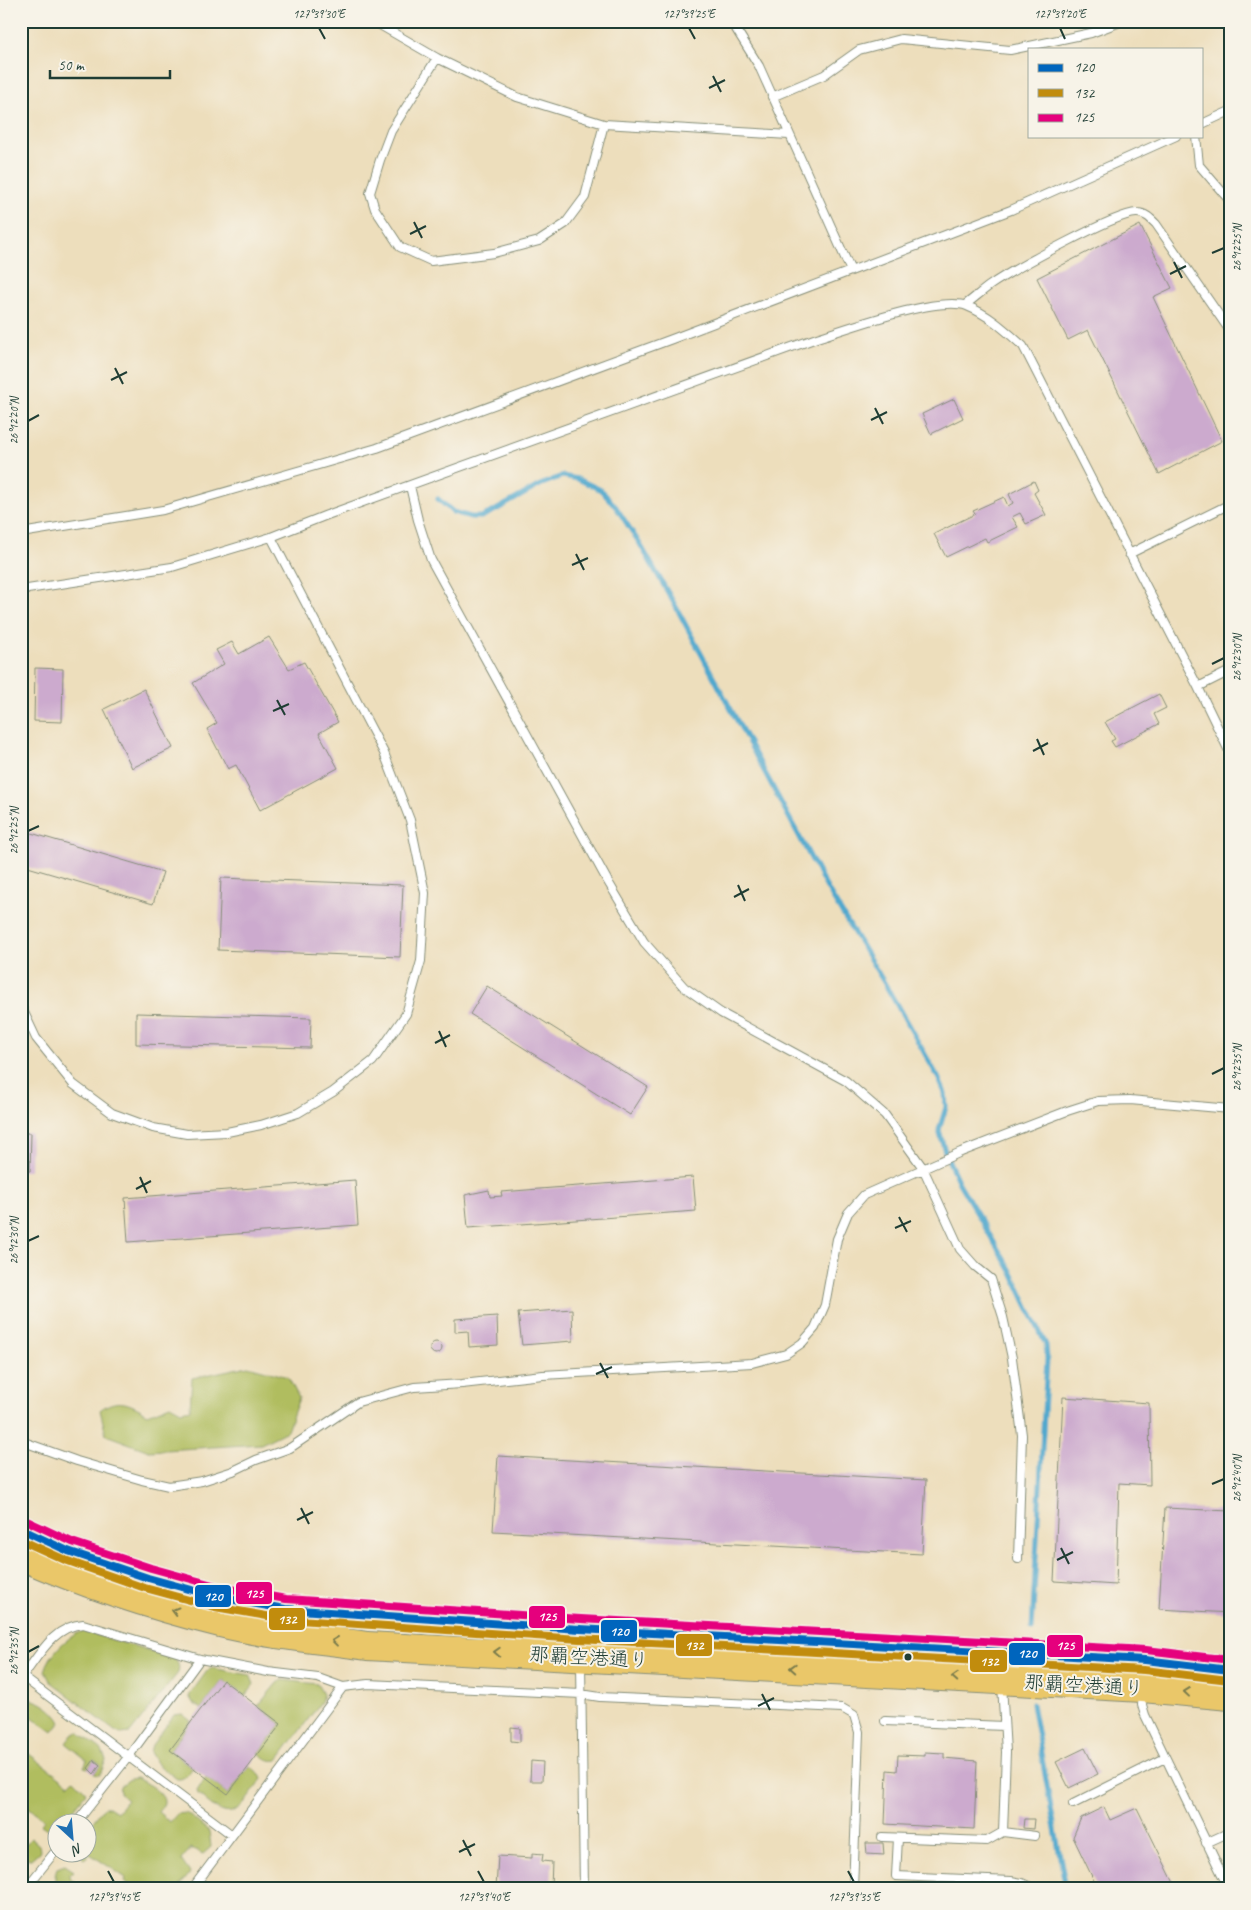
<svg xmlns="http://www.w3.org/2000/svg" width="1251" height="1910" viewBox="0 0 1251 1910" font-family="Caveat,'Klee One',sans-serif">
<style>
.green{fill:#b0bd5f;stroke:#687d4a}
.lines{fill:none;stroke-linecap:round;stroke-linejoin:round}
.stream{stroke:#51a8cd;stroke-width:5}
.building{fill:#ccaace}
.lane-casing{stroke:#868e78;stroke-width:10}
.highway-casing{stroke:#868e78;stroke-width:30}
.lane{stroke:#fff;stroke-width:8}
.highway{stroke:#eac769;stroke-width:28}
.bus-1-casing{stroke:#f7f3e8;stroke-width:11}
.bus-2-casing{stroke:#f7f3e8;stroke-width:11}
.bus-3-casing{stroke:#f7f3e8;stroke-width:11}
.bus-1{stroke:#0065bd;stroke-width:8}
.bus-2{stroke:#c18c0d;stroke-width:8}
.bus-3{stroke:#e5007d;stroke-width:8}
.oneway{stroke:#7a7b4c}
.ticks{fill:none;stroke:#1f3d34;stroke-width:2}
.bus-dot{fill:#1f3d34;stroke:#f7f3e8;stroke-width:2}
.labels{text-anchor:middle;stroke-width:4;stroke-linejoin:round;paint-order:stroke}
.street-label{font-size:20px;fill:#1f3d34;stroke:#f7f3e8}
.line-badge{stroke:#f7f3e8;stroke-width:2}
.badge-label{font-size:14px;text-anchor:middle;font-weight:bold;fill:#fff}
.neatline{fill:none;stroke:#1f3d34;stroke-width:2}
.ticks-label{font-size:12px;text-anchor:middle;fill:#1f3d34}
</style>
<rect width="100%" height="100%" fill="#f7f3e8"/>
<filter id="ink" filterUnits="userSpaceOnUse"><feTurbulence type="fractalNoise" baseFrequency=".02" numOctaves="2"/><feDisplacementMap in="SourceGraphic" scale="10" xChannelSelector="R" yChannelSelector="G"/><feConvolveMatrix kernelMatrix="1 2 1 2 8 2 1 2 1" color-interpolation-filters="sRGB"/></filter>
<filter id="wash" filterUnits="userSpaceOnUse"><feTurbulence type="fractalNoise" baseFrequency=".0096" numOctaves="4" result="noise"/><feDisplacementMap in="SourceGraphic" scale="20" xChannelSelector="R" yChannelSelector="G"/><feGaussianBlur stdDeviation="1.12" result="paint"/><feColorMatrix in="noise" values="0 0 0 0 0 0 0 0 0 0 0 0 0 0 0 0 0 1.4 0 .05"/><feComposite in="paint" operator="in"/></filter>
<g filter="url(#wash)">
<rect width="100%" height="100%" fill="#eddebc"/>
<path class="green" d="M248,1366L288,1377L299,1398L287,1431L261,1444L149,1451L106,1435L100,1410C118,1396 131,1404 148,1414L170,1405L181,1411L190,1409L192,1378Z
M82,1631L172,1657C178,1662 180,1665 178,1673L130,1733L121,1734L116,1732L50,1681L45,1671C50,1653 66,1638 82,1631Z
M212,1668L250,1675L254,1684L245,1697L223,1680L201,1709L193,1703L189,1696L207,1671Z
M282,1680L317,1684L323,1694L321,1702L278,1760C269,1762 265,1758 259,1753L281,1724L258,1706L277,1683Z
M27,1699C41,1700 54,1710 61,1722L53,1732L28,1714L23,1721L21,1719V1701Z
M182,1714L191,1721L170,1750L193,1768C188,1773 185,1780 177,1779L156,1763L150,1752L152,1745L174,1715Z
M78,1732L101,1749L106,1760L100,1775L94,1774L100,1765L94,1760L88,1768L84,1767L87,1760L66,1743L72,1735Z
M21,1748L69,1784L74,1779L84,1789L86,1793L64,1822H58L57,1832L54,1833L41,1825L44,1819L21,1802Z
M249,1766L259,1773L262,1779C254,1789 239,1817 224,1812C215,1810 206,1800 198,1794L197,1791L206,1777L228,1794Z
M136,1778C143,1781 165,1793 164,1802C164,1806 160,1809 158,1812L170,1822L177,1814L186,1813L209,1831L211,1847L203,1854L191,1848L181,1860L190,1873L178,1889H134L125,1881L126,1878L90,1854L84,1859L77,1853L88,1852V1828L104,1807H109L117,1812L127,1800C122,1796 118,1793 120,1786L130,1779Z
M31,1838L39,1845L40,1851L31,1859L22,1860L21,1840L26,1844Z
M65,1865L74,1871L69,1875L71,1879L84,1889H59C54,1882 54,1876 57,1868Z"/>
<g class="lines">
<path class="stream" d="M438,499L453,512L471,517H481L494,511L540,485L562,476L578,479L601,490L616,507L640,544L675,605L828,890L885,984L938,1077L945,1093L946,1107L939,1130L946,1155L959,1183L1011,1271L1046,1345L1047,1359L1032,1629
M1032,1704L1066,1889"/>
</g>
<g id="blocks">
<path class="building" d="M1140,225L1172,288L1153,297L1222,441L1159,474L1088,330L1068,340L1037,278Z
M954,399L963,418L931,434L922,414Z
M1034,481L1038,490L1034,493L1046,515L1026,524L1020,513L1012,517L1018,527L987,542L985,538L946,557L934,534L975,514L973,511L1004,497L1008,506L1013,503L1009,494Z
M269,637L289,669L304,662L338,722L319,733L338,768L260,810L236,765L228,769L207,729L217,723L193,683L224,664L216,650L232,642L239,654Z
M35,668L63,669L62,722L34,721Z
M144,689L173,748L132,768L104,709Z
M1159,694L1166,708L1154,714L1159,724L1115,747L1111,741L1115,739L1105,722Z
M21,830L163,872L153,904L21,865Z
M221,878L403,885L400,957L218,950Z
M487,986L648,1087L630,1115L470,1014Z
M136,1013L311,1018L310,1048L136,1044Z
M21,1133H31L30,1171H21Z
M693,1177L696,1211L468,1228L465,1195L489,1190L490,1197L502,1196L501,1192Z
M355,1180L358,1225L128,1242L125,1198Z
M572,1309L573,1341L522,1345L518,1313Z
M497,1316L498,1345L469,1347L468,1331L455,1332V1319Z
M430 1348a6 6 0 1 1 12 0a6 6 0 1 1-12 0Z
M1063,1397L1149,1403L1150,1485L1119,1483L1116,1585L1054,1581Z
M498,1456L926,1480L922,1554L493,1531Z
M1165,1508L1230,1511V1613L1159,1609Z
M223,1680L281,1724L228,1794L170,1750Z
M511,1727L520,1728V1742L511,1741Z
M1085,1748L1098,1774L1069,1788L1056,1762Z
M925,1752L944,1753V1758L977,1761L974,1829L885,1824L887,1770L897,1771L898,1755L925,1756Z
M94,1760L100,1765L94,1774L88,1768Z
M531,1761L543,1762L542,1781H530Z
M1104,1807L1110,1820L1137,1808L1177,1889H1098L1073,1837L1081,1818Z
M1024,1819H1034L1033,1829L1023,1828Z
M866,1843H883L884,1855L867,1854Z
M532,1853L543,1854L542,1861L552,1862L551,1887L541,1889H496L498,1856L532,1858Z"/>
</g>
</g>
<g filter="url(#ink)">
<use href="#blocks" fill-opacity="0" stroke="#868e78" stroke-width="1"/>
<g class="lines">
<g class="lane-casing">
<path id="lane" d="M373,21L437,58L517,97L604,124L789,135
M731,21L759,66L851,271
M437,58L391,131L380,160L370,193L375,209L400,247L431,261L494,253L539,241L565,224L585,197L604,124
M772,97L824,75L859,50L901,39L1010,50L1091,33L1123,21
M1202,124L1230,111
M1196,136L1199,165L1230,201
M965,305C973,299 981,292 989,286C1009,272 1117,212 1137,213C1145,213 1150,218 1156,224L1230,331
M410,486L418,520L431,560L607,880L644,942L684,987L721,1013L846,1081L885,1115L923,1168L960,1249L975,1266L991,1279L1003,1317L1012,1358L1022,1435L1018,1559
M21,533L163,510L377,448L672,339L1011,210L1176,136
M1129,554L1230,504
M21,590L172,567L271,537L327,515L814,339C846,329 938,295 967,306C989,315 1005,330 1023,346L1198,687L1230,753
M1198,687L1230,671
M21,1006L36,1038L73,1084L112,1113L153,1128L187,1134L227,1132L261,1125L298,1113L333,1092L373,1061L406,1014L421,961L425,893L410,820L384,753L271,537
M21,1441L77,1461L142,1480L169,1486L202,1481L233,1471L256,1460L290,1448L358,1402L414,1387L462,1384L543,1375L752,1363L786,1354L802,1343L815,1328L825,1305L837,1239L848,1213L864,1195L961,1152L1067,1111L1098,1101L1130,1100L1230,1109
M581,1663L584,1889
M23,1677L232,1835
M21,1679C38,1657 53,1626 83,1624L200,1659L268,1672L318,1678L343,1687L368,1684L581,1694L600,1697L842,1708L854,1715L859,1732L853,1889
M1143,1693L1142,1705L1145,1715L1229,1889
M885,1721L1004,1726
M1073,1804L1165,1758
M77,1822L129,1756L200,1659
M1003,1832L1035,1836
M882,1837L987,1841L1003,1832L1006,1752L1002,1684
M898,1838L896,1876L1011,1881L1022,1883L1035,1889
M1206,1843L1230,1832
M21,1877L37,1889
M30,1883L58,1848
M192,1889L343,1687"/>
</g>
<g class="highway-casing">
<path id="highway" d="M21,1529L68,1551L148,1578L218,1597L285,1609L580,1629L1145,1660L1230,1670
M21,1556C85,1584 152,1606 220,1623C268,1635 318,1639 367,1646L1143,1688L1230,1696"/>
</g>
<use href="#lane" class="lane"/>
<use href="#highway" class="highway"/>
<g class="bus-1-casing">
<path id="bus-1" d="M21,1529L68,1551L148,1578L218,1597L285,1609L580,1629L1145,1660L1230,1670"/>
</g>
<g class="bus-2-casing">
<path id="bus-2" d="M21,1540L65,1560L145,1588L215,1607L284,1619L579,1639L1144,1670L1229,1680"/>
</g>
<g class="bus-3-casing">
<path id="bus-3" d="M25,1520L72,1542L151,1568L220,1587L286,1599L581,1619L1146,1650L1230,1660"/>
</g>
<use href="#bus-1" class="bus-1"/>
<use href="#bus-2" class="bus-2"/>
<use href="#bus-3" class="bus-3"/>
</g>
<defs><path id="oneway-chevron" d="M-2-3.5L2.5 0L-2 3.5" fill="none" stroke-width="1.6" stroke-linecap="round" stroke-linejoin="round" transform="scale(1.25)"/></defs>
<g class="oneway">
<use href="#oneway-chevron" transform="translate(175 1611) rotate(-165)"/>
<use href="#oneway-chevron" transform="translate(335 1641) rotate(-173)"/>
<use href="#oneway-chevron" transform="translate(497 1652) rotate(-177)"/>
<use href="#oneway-chevron" transform="translate(793 1668) rotate(-177)"/>
<use href="#oneway-chevron" transform="translate(955 1677) rotate(-177)"/>
<use href="#oneway-chevron" transform="translate(1187 1692) rotate(-174)"/>
</g>
</g>
<path class="ticks" d="M319,28L325,39M689,28L695,39M1060,28L1065,39M713,76L721,92M709,88L725,80M414,222L422,238M410,234L426,226M1212,253L1224,248M1174,262L1182,278M1170,274L1186,266M115,368L123,384M111,380L127,372M875,408L883,424M871,420L887,412M28,421L39,415M576,554L584,570M572,565L588,558M1212,664L1224,658M277,700L285,715M273,711L289,704M1037,739L1044,755M1033,751L1048,743M28,831L39,826M738,885L745,901M734,897L749,889M439,1031L446,1047M435,1043L450,1035M1212,1074L1224,1068M140,1177L147,1193M136,1189L151,1181M899,1217L907,1232M895,1228L911,1221M28,1241L39,1236M600,1363L608,1378M596,1374L612,1367M1212,1484L1224,1479M301,1508L309,1524M297,1520L313,1512M1061,1548L1069,1564M1057,1560L1073,1552M28,1652L39,1646M762,1694L770,1710M758,1706L774,1698M463,1840L471,1856M459,1852L475,1844M108,1871L114,1882M478,1871L484,1882M848,1871L854,1882"/>
<circle class="bus-dot" cx="908" cy="1657" r="4.5"/>
<g class="labels">
<g class="street-label">
<text transform="translate(589 1657) rotate(3)" y="7">那覇空港通り</text>
<text transform="translate(1084 1685) rotate(3)" y="7">那覇空港通り</text>
</g>
</g>
<g class="line-badge">
<rect x="235" y="1581" width="38" height="24" rx="5" fill="#e5007d"/>
<rect x="194" y="1584" width="38" height="24" rx="5" fill="#0065bd"/>
<rect x="528" y="1605" width="38" height="24" rx="5" fill="#e5007d"/>
<rect x="268" y="1607" width="38" height="24" rx="5" fill="#c18c0d"/>
<rect x="600" y="1619" width="38" height="24" rx="5" fill="#0065bd"/>
<rect x="675" y="1633" width="38" height="24" rx="5" fill="#c18c0d"/>
<rect x="1046" y="1634" width="38" height="24" rx="5" fill="#e5007d"/>
<rect x="1008" y="1642" width="38" height="24" rx="5" fill="#0065bd"/>
<rect x="969" y="1649" width="39" height="24" rx="5" fill="#c18c0d"/>
</g>
<g class="badge-label">
<text x="254" y="1598">125</text>
<text x="213" y="1601">120</text>
<text x="547" y="1621">125</text>
<text x="287" y="1624">132</text>
<text x="619" y="1636">120</text>
<text x="694" y="1650">132</text>
<text x="1065" y="1650">125</text>
<text x="1027" y="1658">120</text>
<text x="989" y="1666">132</text>
</g>
<rect width="1251" height="1910" fill="none" stroke="#f7f3e8" stroke-width="55"/>
<rect x="1028" y="48" width="175" height="90" fill="#f7f3e8" stroke="#a1aaa0"/>
<rect x="1038" y="64" width="25" height="8" fill="#0065bd" stroke="#a1aaa0"/>
<text x="1074" y="72" font-size="15" fill="#1f3d34">120</text>
<rect x="1038" y="89" width="25" height="8" fill="#c18c0d" stroke="#a1aaa0"/>
<text x="1074" y="98" font-size="15" fill="#1f3d34">132</text>
<rect x="1038" y="114" width="25" height="8" fill="#e5007d" stroke="#a1aaa0"/>
<text x="1074" y="122" font-size="15" fill="#1f3d34">125</text>
<g transform="translate(72 1838) rotate(154)"><circle r="24" fill="#f7f3e8" stroke="#a1aaa0"/>
<path d="M0-4L9 19L0 12L-9 19Z" fill="#1f6fb2"/>
<text y="-8" font-size="14" font-weight="bold" text-anchor="middle" fill="#1f3d34">N</text>
</g>
<path d="M50 70v8h120v-8" fill="none" stroke="#1f3d34" stroke-width="2.5"/>
<text x="58" y="70" font-size="15" fill="#1f3d34" stroke="#f7f3e8" stroke-width="4" paint-order="stroke">50 m</text>
<rect x="28" y="28" width="1196" height="1854" class="neatline"/>
<g class="ticks-label">
<text x="319" y="18">127°39'30"E</text>
<text x="689" y="18">127°39'25"E</text>
<text x="1060" y="18">127°39'20"E</text>
<text transform="translate(1237 248) rotate(-90)" y="4">26°12'25"N</text>
<text transform="translate(14 421) rotate(-90)" y="4">26°12'20"N</text>
<text transform="translate(1237 658) rotate(-90)" y="4">26°12'30"N</text>
<text transform="translate(14 831) rotate(-90)" y="4">26°12'25"N</text>
<text transform="translate(1237 1068) rotate(-90)" y="4">26°12'35"N</text>
<text transform="translate(14 1241) rotate(-90)" y="4">26°12'30"N</text>
<text transform="translate(1237 1479) rotate(-90)" y="4">26°12'40"N</text>
<text transform="translate(14 1652) rotate(-90)" y="4">26°12'35"N</text>
<text x="114" y="1901">127°39'45"E</text>
<text x="484" y="1901">127°39'40"E</text>
<text x="854" y="1901">127°39'35"E</text>
</g>
</svg>
